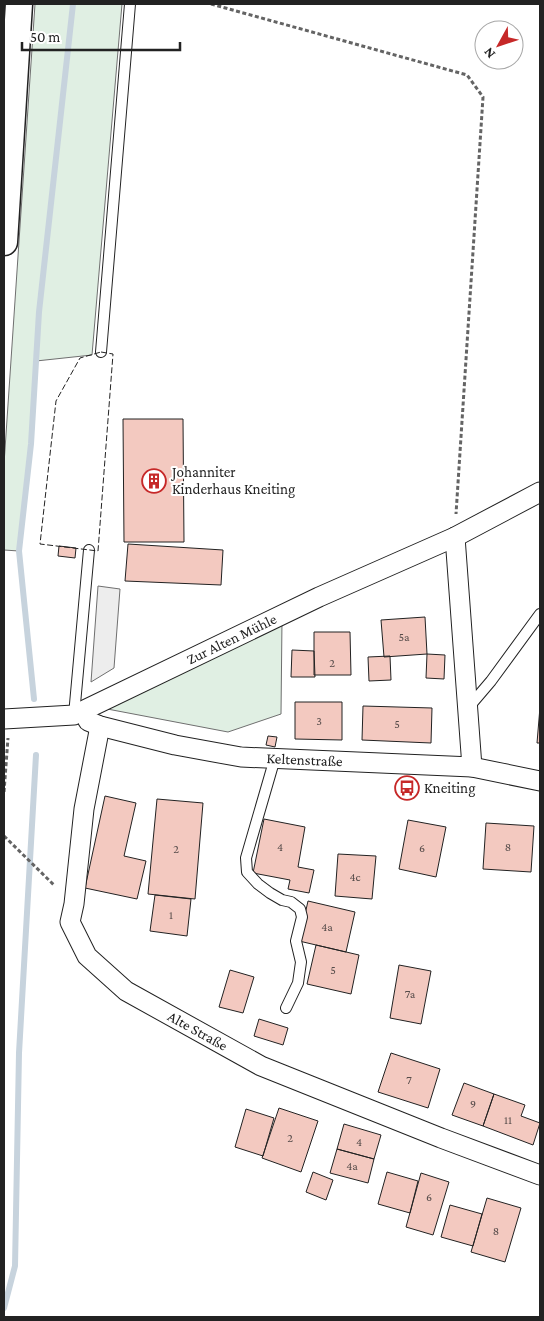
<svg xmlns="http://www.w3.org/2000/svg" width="544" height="1321" viewBox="0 0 544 1321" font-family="'Crimson Pro',serif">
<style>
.green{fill:#e0efe3;stroke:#6f6f6f}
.parking{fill:#ededed;stroke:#6f6f6f}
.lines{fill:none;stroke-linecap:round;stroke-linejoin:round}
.stream{stroke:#c7d3dd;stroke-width:6}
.building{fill:#f3c9c0;stroke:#222}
.lane-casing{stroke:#222;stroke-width:12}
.street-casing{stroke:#222;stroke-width:21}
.secondary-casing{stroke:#222;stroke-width:29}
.path{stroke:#646464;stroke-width:3;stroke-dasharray:4 2.5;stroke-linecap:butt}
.lane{stroke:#fff;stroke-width:10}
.street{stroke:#fff;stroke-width:19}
.secondary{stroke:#fff;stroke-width:26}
.fence{stroke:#222;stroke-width:1;stroke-dasharray:6 2.5;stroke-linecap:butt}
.labels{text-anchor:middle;stroke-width:4;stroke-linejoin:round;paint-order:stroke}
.number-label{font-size:12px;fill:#564c4a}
.poi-label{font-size:15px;fill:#222;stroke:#fff;text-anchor:start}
.street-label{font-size:15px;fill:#222;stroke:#fff}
</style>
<rect width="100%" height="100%" fill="#fff"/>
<path class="green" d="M35,4H122L92,355L36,361L31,444L19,551L4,550V464Z
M282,620L281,714L228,732L102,708Z"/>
<path class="parking" d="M98,586L120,589L114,668L91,682Z"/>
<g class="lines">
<path class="stream" d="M34,699L19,551L31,444L39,312L73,4
M4,1308L15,1266L19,1053L36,755"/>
</g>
<path class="building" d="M123,419H183L184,542H124Z
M128,544L223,550L221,585L125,581Z
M59,546L76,548L75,558L58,556Z
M425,617L427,654L384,657L381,620Z
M314,632H350L351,675H314Z
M292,650L314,651L315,677H291Z
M427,654L445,655L444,679L426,678Z
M390,656L391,680L369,681L368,657Z
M295,702H342V740L295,739Z
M363,706L432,708L431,743L362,740Z
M540,707V743H537Z
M268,736L277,737L275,747L266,745Z
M105,796L136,803L124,856L146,861L137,899L85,888Z
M157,799L203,803L195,899L148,894Z
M264,819L305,827L298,867L314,870L309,893L288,889L290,880L253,873Z
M408,820L446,827L436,877L399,869Z
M486,823L534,826L531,872L483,869Z
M338,854L376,856L372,899L335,896Z
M155,895L191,899L187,936L150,931Z
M308,901L355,912L346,952L299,941Z
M316,945L359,955L351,994L307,984Z
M399,965L431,971L421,1024L390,1018Z
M230,970L254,977L243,1013L219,1007Z
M259,1019L288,1028L283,1045L254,1036Z
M391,1053L440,1069L428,1108L378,1092Z
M464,1083L494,1094L483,1126L452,1115Z
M494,1094L525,1105L521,1116L540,1123L533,1145L483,1126Z
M279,1108L318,1121L301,1172L262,1158Z
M246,1109L274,1118L263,1156L235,1147Z
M344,1124L381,1135L374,1159L337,1149Z
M337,1149L374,1159L368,1183L330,1173Z
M313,1172L333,1180L326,1200L306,1192Z
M387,1172L418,1181L410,1213L378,1204Z
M421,1173L449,1182L433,1235L406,1227Z
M487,1198L521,1208L505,1262L471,1252Z
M450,1205L482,1214L473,1246L441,1237Z"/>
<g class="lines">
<g class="lane-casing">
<path id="lane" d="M101,352L130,4
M468,708L491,681L540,614
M74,715L89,550
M275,758L246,858L247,872L258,884L270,893L282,900L291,902L300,909L302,917L296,941L301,962L298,983L286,1008"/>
</g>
<g class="street-casing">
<g id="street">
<path d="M455,537L472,767"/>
<path id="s1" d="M4,719L74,715L319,597L455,537L540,492"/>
<path id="s2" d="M88,721L100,726L175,745L241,757L472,767L540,781"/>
<path id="s3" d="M100,726L84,809L74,904L70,922L87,956L126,991L261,1066L441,1138L540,1175"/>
</g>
</g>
<g class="secondary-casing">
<path id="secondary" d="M4,242L19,4"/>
</g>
<path class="path" d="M211,4L467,75L483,97L456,514
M4,792L8,738
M4,836L55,886"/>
<use href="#lane" class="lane"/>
<use href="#street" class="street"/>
<use href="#secondary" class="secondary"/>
<path class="fence" d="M101,352L113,354L98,551L40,544L56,401L80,358Z"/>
</g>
<defs>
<g id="building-ring" transform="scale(1.25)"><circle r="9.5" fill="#fff" stroke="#c62828" stroke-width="1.5"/><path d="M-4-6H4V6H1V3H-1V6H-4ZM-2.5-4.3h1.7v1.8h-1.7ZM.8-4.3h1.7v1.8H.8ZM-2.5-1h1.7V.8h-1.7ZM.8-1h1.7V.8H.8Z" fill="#c62828"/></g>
<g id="bus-ring" transform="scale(1.25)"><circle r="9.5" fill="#fff" stroke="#c62828" stroke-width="1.5"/><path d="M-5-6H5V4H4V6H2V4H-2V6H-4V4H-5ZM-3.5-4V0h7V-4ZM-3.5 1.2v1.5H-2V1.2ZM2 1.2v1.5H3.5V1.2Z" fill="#c62828"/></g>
</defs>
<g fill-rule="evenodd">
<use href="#building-ring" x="154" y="481"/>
<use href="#bus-ring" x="407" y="788"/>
</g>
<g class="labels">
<g class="number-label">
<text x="404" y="641">5a</text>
<text x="332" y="667">2</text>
<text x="319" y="725">3</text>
<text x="397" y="728">5</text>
<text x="280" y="851">4</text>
<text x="508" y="851">8</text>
<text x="422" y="852">6</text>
<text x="176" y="853">2</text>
<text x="355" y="881">4c</text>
<text x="171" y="919">1</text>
<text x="327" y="931">4a</text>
<text x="333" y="974">5</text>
<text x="410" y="998">7a</text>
<text x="409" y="1084">7</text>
<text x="473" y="1108">9</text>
<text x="508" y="1124">11</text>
<text x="290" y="1142">2</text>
<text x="359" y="1146">4</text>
<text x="352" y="1170">4a</text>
<text x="429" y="1201">6</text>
<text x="496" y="1235">8</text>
</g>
<g class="poi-label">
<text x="172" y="477">Johanniter<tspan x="172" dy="17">Kinderhaus Kneiting</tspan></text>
<text x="424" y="793">Kneiting</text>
</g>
<g class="street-label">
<text dy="5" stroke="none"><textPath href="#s1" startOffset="245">Zur Alten Mühle</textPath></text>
<text dy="5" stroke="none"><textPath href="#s2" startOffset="221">Keltenstraße</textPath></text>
<text dy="5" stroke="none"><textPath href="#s3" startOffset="371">Alte Straße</textPath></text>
</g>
</g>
<rect width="544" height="1321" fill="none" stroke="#222222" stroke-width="10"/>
<g transform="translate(499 45) rotate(230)"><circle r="24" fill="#ffffff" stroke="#a7a7a7"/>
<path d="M0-4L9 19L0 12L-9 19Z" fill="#c62828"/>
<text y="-8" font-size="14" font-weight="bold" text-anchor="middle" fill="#222222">N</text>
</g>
<path d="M22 42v8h158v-8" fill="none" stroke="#222222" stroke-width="2.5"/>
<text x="30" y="42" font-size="15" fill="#222222" stroke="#ffffff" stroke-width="4" paint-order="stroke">50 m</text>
</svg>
